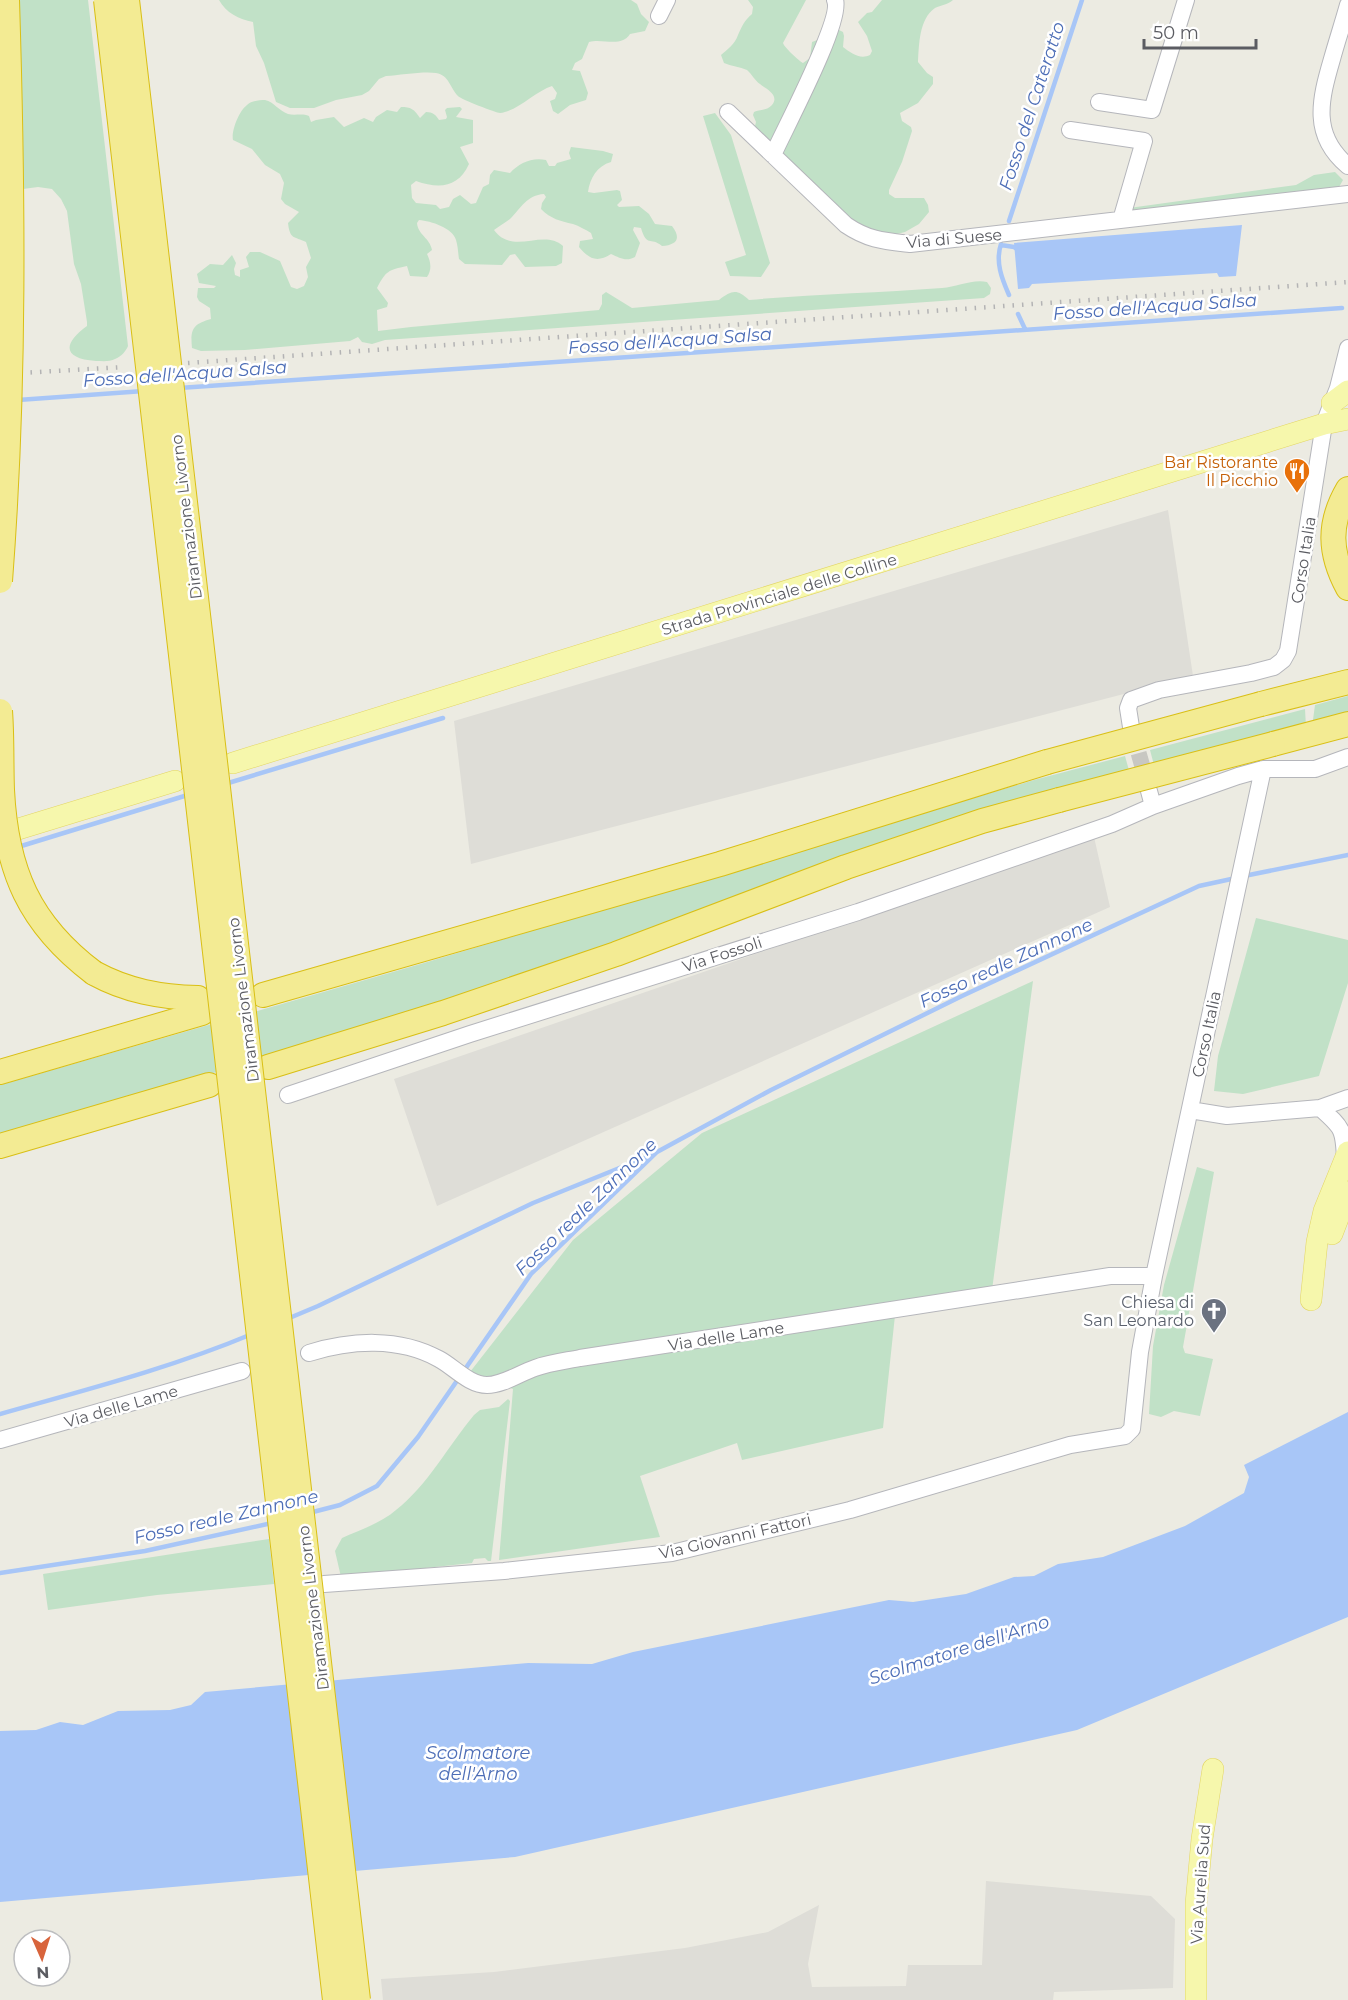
<svg xmlns="http://www.w3.org/2000/svg" width="1348" height="2000" viewBox="0 0 1348 2000" font-family="Montserrat,sans-serif">
<style>
.industrial{fill:#deddd7}
.green{fill:#c1e1c7}
.water{fill:#a8c6f7}
.lines{fill:none;stroke-linecap:round;stroke-linejoin:round}
.stream{stroke:#a8c6f7;stroke-width:4.5}
.minor-tunnel{stroke:#c8c7c2;stroke-width:16;stroke-dasharray:16 8;stroke-linecap:butt}
.minor-casing{stroke:#b5b6bb;stroke-width:18}
.major-casing{stroke:#e3d664;stroke-width:22}
.highway-casing{stroke:#d9bf15;stroke-width:26}
.minor{stroke:#fff;stroke-width:16}
.major{stroke:#f6f7ac;stroke-width:21}
.highway{stroke:#f3eb93;stroke-width:24}
.rail{stroke:#b3b3b4;stroke-width:4.5;stroke-dasharray:1.5 8;stroke-linecap:butt}
.highway-bridge-casing{stroke:#d9bf15;stroke-width:26;stroke-linecap:butt}
.highway-bridge{stroke:#f3eb93;stroke-width:24}
.labels{text-anchor:middle;stroke-width:5;stroke-linejoin:round;paint-order:stroke}
.street-label{font-size:16px;fill:#5b5c62;stroke:#fff}
.food-label{font-size:16px;fill:#c56008;stroke:#fff;text-anchor:end}
.worship-label{font-size:16px;fill:#5b616d;stroke:#fff;text-anchor:end}
.water-label{font-size:18px;font-style:italic;fill:#4d6eb7;stroke:#fff}
</style>
<rect width="100%" height="100%" fill="#ecebe2"/>
<path class="industrial" d="M1168,510L1193,676L471,864L454,721Z
M1094,837L1110,907L437,1206L394,1079Z
M986,1881L1151,1896L1175,1919L1173,1988L1054,1992L1053,2000H383L381,1979L494,1972L685,1948L768,1932L819,1905L808,1964L812,1987L906,1986L908,1965H982Z"/>
<path class="green" d="M13,0H88L128,346C126,351 121,357 115,359C110,362 102,361 96,361C63,359 62,344 87,326V322L81,284L74,264L67,211L61,199L52,189L38,187L23,189Z
M219,0H631L637,4L641,14L649,22L645,31L630,34C621,48 603,38 589,42L582,59L575,63L572,70L580,71L588,93L586,100L570,105L558,114L553,111L550,101L555,99L557,93L552,86C536,91 516,112 500,113C497,113 460,99 458,96C450,88 449,75 436,73C424,71 400,75 386,76L379,79L369,91L362,95L336,100L314,108H290L276,102L264,63L256,46L253,22C239,19 226,13 219,0Z
M748,0H806L783,43C784,47 799,61 803,63L810,58L812,42L820,39L825,43L839,30L843,32L844,36L843,47C851,53 860,60 870,55L872,51L867,36L858,22L867,13L872,12L882,0H953C947,5 941,5 935,8C919,19 919,45 918,62L927,73L933,77V84L918,103L900,113L902,121L911,127L912,131L902,162L889,190V194L895,198H924L928,205L929,212L919,224L905,232L893,235L878,234L802,192L775,144L754,130L756,122L753,115L754,112C760,109 767,111 772,105C780,95 766,89 760,84C755,81 752,74 747,70C740,67 731,66 724,63L721,55C727,50 735,44 738,35C742,26 744,21 752,14L753,7Z
M265,100C274,102 279,111 288,114C295,116 302,113 309,116L311,122L316,120L334,117L344,127L364,118L373,122L376,117L387,110L397,112L401,107C411,107 414,109 420,118L426,112C433,112 436,115 439,120L446,119L447,117L445,110L447,108L460,107L462,109L456,117L473,120V143L460,147L469,164C458,188 439,189 416,181L411,185L412,198L416,203L436,205L440,209L449,207L453,199L460,195L471,204L476,203L483,187L489,184L490,175L494,170L510,173C519,163 532,157 546,160L549,166H555L557,163L571,159L569,153L571,147L603,151L613,154L611,162C597,166 590,178 588,192L594,193L617,190L620,191L622,200L617,205L619,207L639,206L649,214L655,224L672,226C682,239 676,245 662,246C650,236 647,248 641,228L634,227L633,230L640,243L635,257C626,262 620,258 611,254C597,263 589,259 579,247L580,241L593,239L591,233C586,230 579,226 573,224C560,221 551,219 541,209L542,203L546,197L544,194C527,195 521,208 510,219C505,223 499,226 494,230C513,256 543,228 563,246L562,263L556,266L525,267L515,254L510,255L502,265L465,264L459,259C458,253 458,246 456,240C453,228 431,221 419,220L417,223C418,235 430,238 432,250L427,254C431,262 432,270 427,277L410,276L407,266C388,270 386,271 377,288L388,303L387,307L377,310L378,331L411,327L599,310L602,304V295L606,292L632,308L719,300C732,290 737,289 749,300C813,294 877,293 942,288C957,287 972,279 987,282L991,288L990,294L984,298L385,340L372,344L362,342L358,337L350,341L245,350L201,351L192,348C190,329 193,324 211,319L210,308L199,301L197,297L198,288H214L216,286L199,283L197,274L210,264L223,265L232,255L236,263L234,269L235,275L240,277V270L249,267L246,257L250,252H260L280,261L291,287L297,289L304,286L308,277L306,267L311,258L306,242C294,236 290,240 288,223L299,212L285,204L281,199L284,183L280,174L265,165L252,149L233,140C231,131 239,111 247,105C251,101 259,100 265,100Z
M715,113L731,135L770,263L761,277L730,276L725,262L746,255L703,116Z
M1335,172L1343,180L1339,187L1333,189L1132,213L1129,208L1296,185L1314,175Z
M1348,696V716L1312,727L1315,705Z
M1305,709L1306,727L1155,769L1150,750Z
M1125,756L1130,774L398,1021L0,1133V1085L424,963L1034,780Z
M1256,918L1348,940V983L1319,1076L1243,1094L1214,1091L1218,1056Z
M1033,981L992,1290L896,1306L883,1428L742,1460L737,1443L640,1476L660,1537L499,1560L513,1389L470,1372L573,1240L702,1133Z
M1197,1167L1214,1172L1183,1347L1185,1353L1213,1359L1200,1416L1174,1411L1161,1417L1149,1414L1153,1346L1164,1285Z
M508,1399L510,1401L491,1561H488L485,1558L474,1559L472,1563L341,1577L335,1551L342,1538C360,1530 381,1523 396,1510C428,1485 448,1446 474,1415L480,1410L499,1407Z
M269,1539L274,1584L157,1595L48,1610L43,1574Z"/>
<path class="water" d="M1242,225L1236,276L1219,277L1217,273L1032,284L1029,288L1018,289L1014,243Z
M1348,1412V1617L1077,1730L515,1857L0,1902V1731L36,1730L60,1722L83,1725L118,1711L170,1710L191,1705L205,1692L528,1663L592,1664L633,1652L889,1600L913,1602L966,1594L1014,1577L1034,1576L1058,1564L1103,1557L1185,1526L1244,1493L1249,1477L1244,1465Z"/>
<g class="lines">
<path class="stream" d="M1009,221L1082,0
M1001,244C995,262 1002,279 1009,295
M1001,245L1014,247L1018,250
M1018,314L1025,329
M179,388L1342,308
M18,400L144,391
M225,784L443,718
M18,847L191,794
M1244,876L1348,855
M287,1319L318,1306L533,1203L654,1154
M0,1414C85,1390 171,1368 252,1334
M309,1513L340,1505L377,1486L418,1437L531,1274L657,1152L771,1090L962,996L1199,886L1236,878
M0,1573L145,1551L272,1523"/>
<path class="minor-tunnel" d="M1132,730L1148,786"/>
<g class="minor-casing">
<path id="minor" d="M1348,5C1343,23 1337,41 1332,59C1320,100 1311,135 1348,166
M659,16L667,0
M1099,102L1152,110L1186,0
M728,112L846,225C868,240 884,241 910,244L1348,194
M1070,130L1144,141L1121,220
M773,155C784,130 843,20 835,0
M1131,727L1128,708L1131,700L1159,690L1251,673L1274,667L1283,660L1288,651L1324,424L1338,388L1348,348
M1263,769H1315L1348,757
M1149,791L1153,806
M288,1095L470,1034L858,912L1112,824L1153,806L1238,776L1263,769L1154,1276L1140,1352L1132,1429L1125,1436L1070,1445L850,1510L672,1553L504,1571L324,1584
M1320,1108C1343,1128 1344,1130 1345,1160
M1190,1110L1227,1116L1320,1108L1348,1098
M309,1353C351,1340 399,1337 439,1359C454,1367 469,1385 487,1385C503,1385 520,1373 535,1368C549,1363 565,1361 580,1358L1110,1276H1154
M0,1440L242,1371"/>
</g>
<g class="major-casing">
<path id="major" d="M1332,403L1348,391
M233,763L1324,424L1348,419
M15,830L175,781
M1332,1234L1348,1192
M1311,1300L1317,1242L1324,1211L1348,1152
M1196,2000V1904L1202,1839L1213,1769"/>
</g>
<g class="highway-casing">
<path id="highway" d="M1348,489C1328,523 1329,553 1348,588
M1261,704L1348,682
M1273,744L1348,724
M94,973C127,991 160,997 198,998
M263,995L720,864L1047,762
M268,1067L443,1013L616,954L846,867L982,821L1059,800
M0,1072L202,1013
M0,1146L209,1085"/>
</g>
<use href="#minor" class="minor"/>
<use href="#major" class="major"/>
<use href="#highway" class="highway"/>
<path class="rail" d="M188,363L1348,282
M21,373L124,367"/>
<g class="highway-bridge-casing">
<path id="highway-bridge" d="M106,0L335,2000
M127,0L358,2000
M0,581C15,387 13,194 7,0
M0,711C2,737 1,763 2,790C6,870 29,924 94,973
M1047,762L1261,704
M1059,800L1273,744"/>
</g>
<use href="#highway-bridge" class="highway-bridge"/>
</g>
<defs>
<g id="restaurant-pin" transform="scale(1.35)"><path d="M0 17L-7.5 6A9.5 9.5 0 1 1 7.5 6Z" fill="#e8710a" stroke="#fff"/><path d="M-5-6h1v4h1v-4h1v4h1v-4h1v5L-1.5 .5V6h-2V.5L-5-1ZM5-6V6H3V1.5H1.5Q1.5-4 5-6Z" fill="#fff"/></g>
<g id="church-pin" transform="scale(1.35)"><path d="M0 17L-7.5 6A9.5 9.5 0 1 1 7.5 6Z" fill="#6b7280" stroke="#fff"/><path d="M-1.2-6h2.4v3.5h3.3v2.4h-3.3V6h-2.4V-.1h-3.3v-2.4h3.3Z" fill="#fff"/></g>
</defs>
<g fill-rule="evenodd">
<use href="#restaurant-pin" x="1297" y="471"/>
<use href="#church-pin" x="1214" y="1311"/>
</g>
<g class="labels">
<g class="street-label">
<text transform="translate(954 238) rotate(-5)" y="6">Via di Suese</text>
<text transform="translate(186 517) rotate(-97)" y="6">Diramazione Livorno</text>
<text transform="translate(1303 560) rotate(-81)" y="6">Corso Italia</text>
<text transform="translate(779 594) rotate(-17)" y="6">Strada Provinciale delle Colline</text>
<text transform="translate(722 954) rotate(-18)" y="6">Via Fossoli</text>
<text transform="translate(243 1000) rotate(-97)" y="6">Diramazione Livorno</text>
<text transform="translate(1206 1034) rotate(-78)" y="6">Corso Italia</text>
<text transform="translate(726 1336) rotate(-9)" y="6">Via delle Lame</text>
<text transform="translate(121 1406) rotate(-16)" y="6">Via delle Lame</text>
<text transform="translate(735 1536) rotate(-13)" y="6">Via Giovanni Fattori</text>
<text transform="translate(313 1608) rotate(-97)" y="6">Diramazione Livorno</text>
<text transform="translate(1200 1884) rotate(-86)" y="6">Via Aurelia Sud</text>
</g>
<g class="food-label">
<text x="1278" y="468">Bar Ristorante<tspan x="1278" dy="18">Il Picchio</tspan></text>
</g>
<g class="worship-label">
<text x="1194" y="1308">Chiesa di<tspan x="1194" dy="18">San Leonardo</tspan></text>
</g>
<g class="water-label">
<text transform="translate(1032 106) rotate(-72)" y="6">Fosso del Cateratto</text>
<text transform="translate(1155 307) rotate(-4)" y="6">Fosso dell'Acqua Salsa</text>
<text transform="translate(670 341) rotate(-4)" y="6">Fosso dell'Acqua Salsa</text>
<text transform="translate(185 374) rotate(-4)" y="6">Fosso dell'Acqua Salsa</text>
<text transform="translate(1006 963) rotate(-25)" y="6">Fosso reale Zannone</text>
<text transform="translate(586 1207) rotate(-44)" y="6">Fosso reale Zannone</text>
<text transform="translate(226 1517) rotate(-13)" y="6">Fosso reale Zannone</text>
<text transform="translate(959 1650) rotate(-18)" y="6">Scolmatore dell'Arno</text>
<text x="478" y="1759">Scolmatore<tspan x="478" dy="21">dell'Arno</tspan></text>
</g>
</g>
<g transform="translate(42 1958) rotate(177)"><circle r="28" fill="#ffffff" stroke="#bdbec0" stroke-width="1.5"/>
<path d="M0-4.5L10 22L0 15L-10 22Z" fill="#d8643c"/>
<text y="-9" font-size="16" font-weight="bold" text-anchor="middle" fill="#5b5c62">N</text>
</g>
<path d="M1144 39v9h112v-9" fill="none" stroke="#5b5c62" stroke-width="3"/>
<text x="1153" y="39" font-size="18" fill="#5b5c62" stroke="#ffffff" stroke-width="4.5" paint-order="stroke">50 m</text>
</svg>
